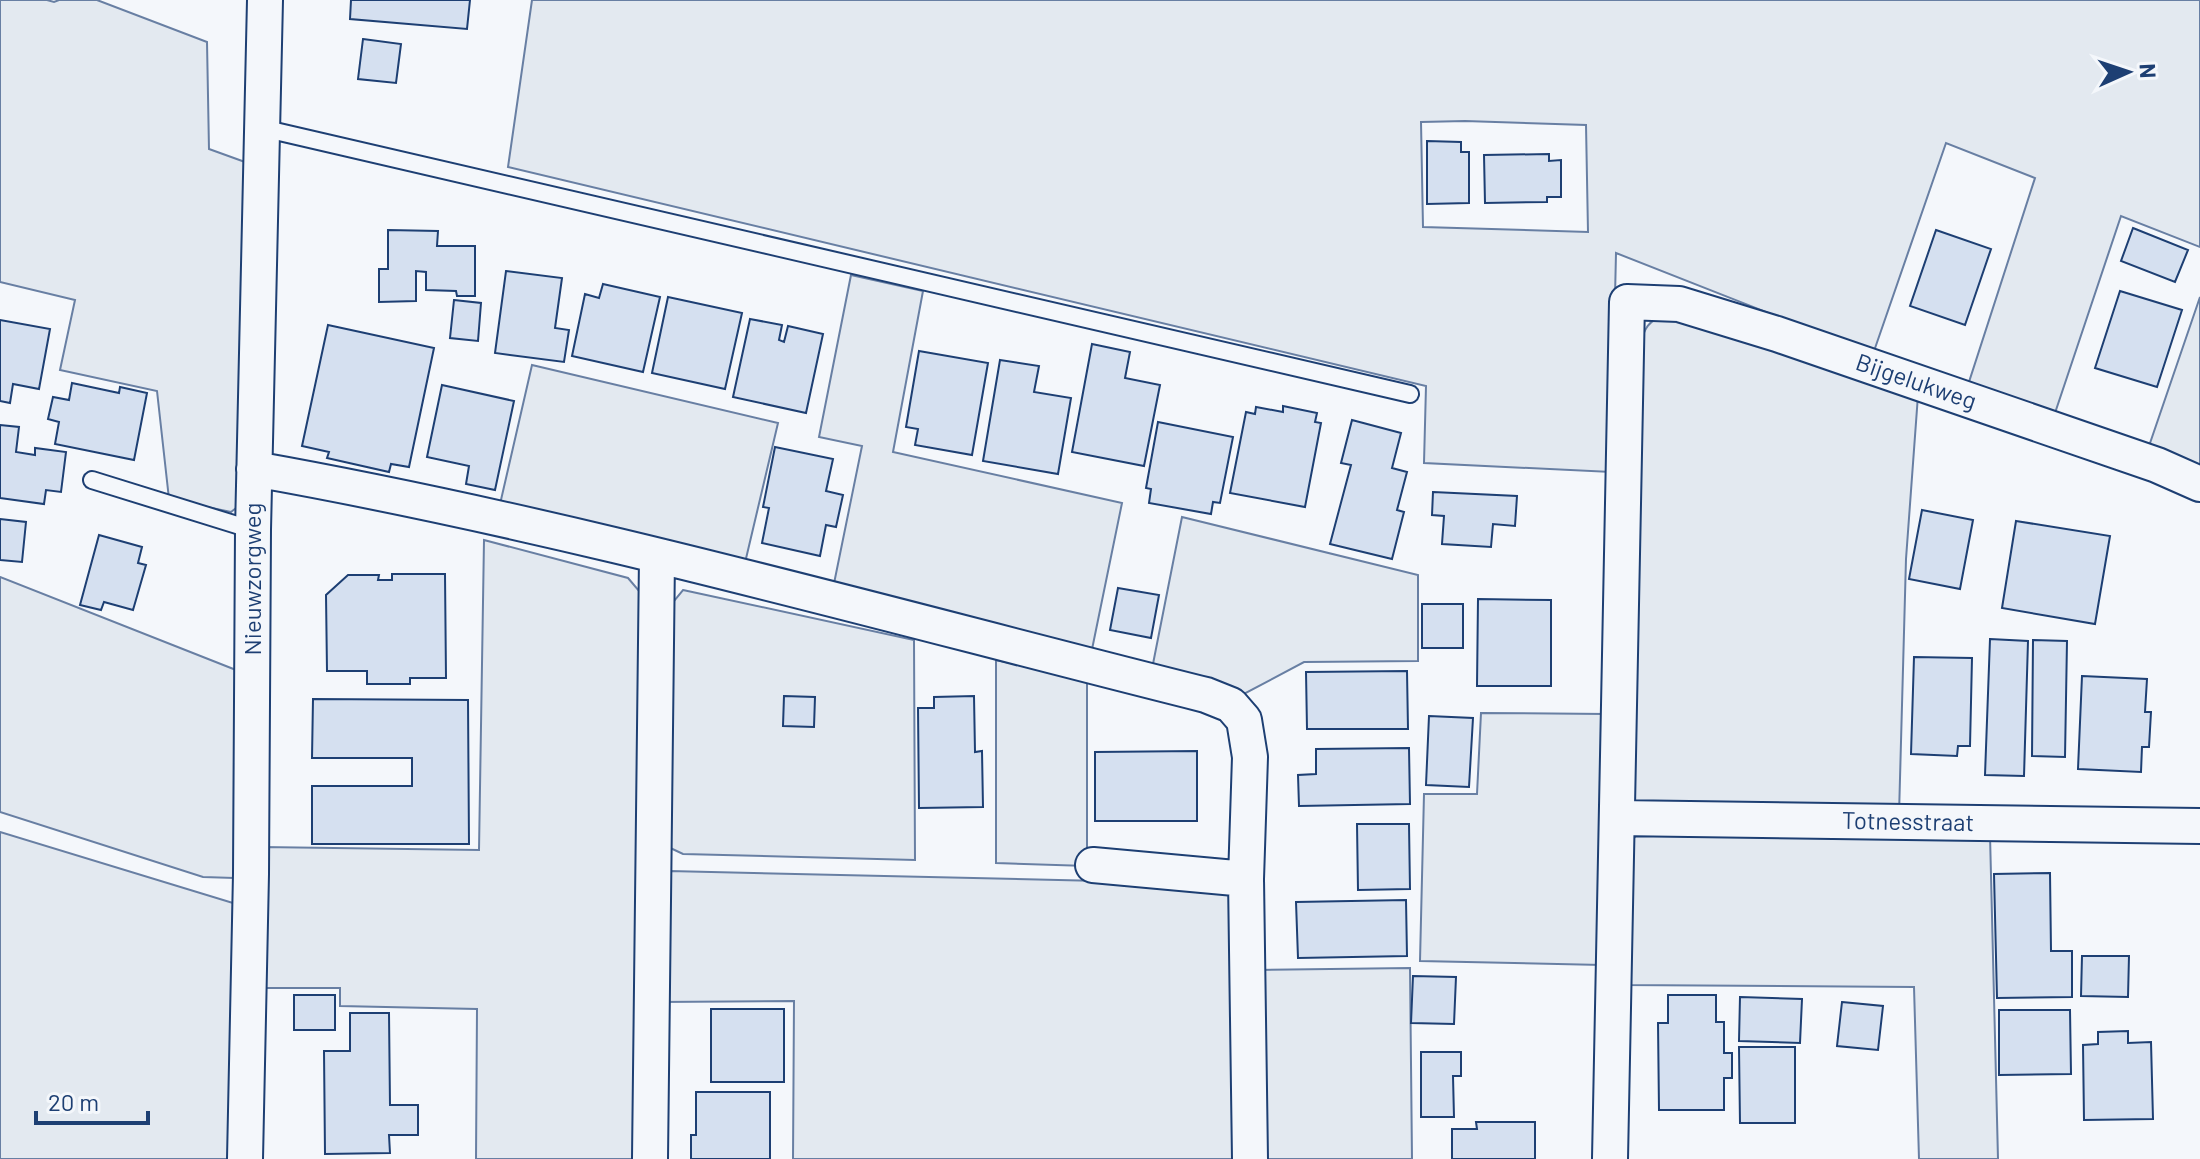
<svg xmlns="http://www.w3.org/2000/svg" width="2200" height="1159" viewBox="0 0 2200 1159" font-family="Barlow,sans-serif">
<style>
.green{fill:#e3e9f0;stroke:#687fa3;stroke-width:2;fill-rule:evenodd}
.building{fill:#d5e0f0;stroke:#1d3f73;stroke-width:2}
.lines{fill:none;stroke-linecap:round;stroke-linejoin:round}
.lane-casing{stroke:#1d3f73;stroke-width:20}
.street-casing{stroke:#1d3f73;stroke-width:38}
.lane{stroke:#f4f7fb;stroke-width:16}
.street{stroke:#f4f7fb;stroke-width:34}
.labels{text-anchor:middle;stroke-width:6;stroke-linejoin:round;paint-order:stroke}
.street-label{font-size:24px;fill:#1d3f73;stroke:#f4f7fb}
</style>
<rect width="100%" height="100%" fill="#f4f7fb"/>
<path class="green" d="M0,0H47L54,2L59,0H97L207,42L209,149L245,162L240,505L231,512L169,499L157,391L60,370L75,300L0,282Z
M532,0H2200V247L2121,216L2055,413L1969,382L2035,178L1946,143L1873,354L1616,253L1611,472L1424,463L1426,386L508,167ZM1465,121L1586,125L1588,232L1423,227L1421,122Z
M851,275L923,291L893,452L1122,503L1089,664L829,608L862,446L819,437Z
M2200,297V475L2148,449Z
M1666,314L1918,395L1906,559L1899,815L1634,809L1625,786L1640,346C1644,328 1648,321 1666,314Z
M532,365L778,423L740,584L495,526Z
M1182,517L1418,575V661L1304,662L1242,695L1151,674Z
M484,540L628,578L646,599L642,1159H476L477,1009L340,1006V988H259L262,847L479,850Z
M0,577L236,670L234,878L203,877L0,812Z
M683,590L914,640L915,860L683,854L664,845L669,607Z
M996,660L1087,680V866L996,863Z
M1481,713L1606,714L1602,965L1420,961L1424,794H1477Z
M0,832L233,903L228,1159H0Z
M1638,833L1990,835L1998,1159H1919L1914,987L1623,985L1628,845Z
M669,871L1228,884L1238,889L1242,1159H793L794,1001L659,1002Z
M1410,968L1412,1159H1259L1258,970Z"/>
<path class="building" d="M351,0H470L467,29L350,19Z
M363,39L401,44L396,83L358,79Z
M1427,141L1461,142V152H1469V203L1427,204Z
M1549,154V161L1561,160V197H1547V202L1485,203L1484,155Z
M2133,228L2188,250L2175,282L2121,261Z
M388,230L438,231L437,246H475V296H457L456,291L426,290V272L416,271V301L379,302V269H388Z
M1936,230L1991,249L1965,325L1910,306Z
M506,271L562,278L555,328L569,330L564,362L495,353Z
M603,284L660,297L643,372L572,356L585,294L599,298Z
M2120,291L2182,310L2157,387L2095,368Z
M668,297L742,313L725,389L652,373Z
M454,300L481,303L478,341L450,338Z
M750,319L782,325L779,340L784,342L788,326L823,334L806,413L733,397Z
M0,320L50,329L39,389L13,384L10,403L0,401Z
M328,325L434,348L409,467L391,464L389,472L327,458L329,452L302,446Z
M1092,344L1130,352L1125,378L1160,385L1144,466L1072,452Z
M919,351L988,363L972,455L915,445L918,429L906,427Z
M1000,360L1039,366L1034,392L1071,398L1058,474L983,461Z
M72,383L119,393L120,387L147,393L134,460L55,444L59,422L48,419L53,397L69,400Z
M442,385L514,401L495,490L466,484L469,466L427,457Z
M1283,406L1317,413L1315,422L1321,423L1305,507L1230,493L1246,412L1255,414L1256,407L1283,412Z
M1352,420L1401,433L1392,468L1407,472L1397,510L1404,512L1392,559L1330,544L1351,465L1341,463Z
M1158,422L1233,437L1220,503L1213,502L1211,514L1149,503L1151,489L1146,488Z
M0,425L19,427L16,452L35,455V448L66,452L61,492L46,490L44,504L0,498Z
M775,447L833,459L826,491L843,495L836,527L826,525L820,556L762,543L769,508L763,507Z
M1433,492L1517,496L1515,526L1493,524L1491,547L1442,544L1444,516L1432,515Z
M1922,510L1973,520L1960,589L1909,579Z
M0,519L26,522L22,562L0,560Z
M2016,521L2110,536L2095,624L2002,608Z
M99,535L142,547L138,563L146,565L133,610L104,602L101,610L80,605Z
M392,574H445L446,678H410V684H367V671H327L326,595L348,575H379L378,580H392Z
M1118,588L1159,595L1151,638L1110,630Z
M1478,599L1551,600V686H1477Z
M1422,604H1463V648H1422Z
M1990,639L2028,641L2024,776L1985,775Z
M2033,640L2067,641L2065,757L2032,756Z
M1914,657L1972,658L1970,746H1958L1957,756L1911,754Z
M1407,671L1408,729H1307L1306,672Z
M2082,676L2147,679L2145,712H2151L2149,747H2142L2141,772L2078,769Z
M784,696L815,697L814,727L783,726Z
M974,696L975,752L982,751L983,807L919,808L918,708H934V697Z
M313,699L468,700L469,844H312V786H412V758H312Z
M1429,716L1473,718L1469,787L1426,785Z
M1409,748L1410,804L1299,806L1298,775L1316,774V749Z
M1197,751V821H1095V752Z
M1357,824H1409L1410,889L1358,890Z
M2050,873L2051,951H2072V997L1997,998L1994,874Z
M1406,900L1407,956L1298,958L1296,902Z
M2082,956H2129L2128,997L2081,996Z
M1413,976L1456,977L1454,1024L1411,1023Z
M294,995H335V1030H294Z
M1668,995H1716V1022H1724V1053H1732V1078H1724V1110H1659L1658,1023H1668Z
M1740,997L1802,999L1800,1043L1739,1041Z
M1842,1002L1883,1006L1878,1050L1837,1046Z
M711,1009H784V1082H711Z
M1999,1010H2070L2071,1074L1999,1075Z
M350,1013H389L390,1105H418V1135H389L390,1153L325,1154L324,1051H350Z
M2128,1031V1043L2151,1042L2153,1119L2084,1120L2083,1045L2098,1044V1032Z
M1739,1047H1795V1123H1740Z
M1421,1052H1461V1076H1453L1454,1117H1421Z
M696,1092H770V1159H691V1135H696Z
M1476,1122H1535V1159H1452V1129H1477Z"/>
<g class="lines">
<g class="lane-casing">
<path id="lane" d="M262,128L1410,394
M92,480L253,530"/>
</g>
<g class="street-casing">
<path id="street" d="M254,469C575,526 890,616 1206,695L1231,705L1244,720L1250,757L1246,879L1250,1159
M1617,818L2200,826
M1093,865L1246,879
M245,1159L251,874L253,530L265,0
M650,1159L657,557
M1610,1159L1627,302L1679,304L1777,334L2157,465L2200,484"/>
</g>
<use href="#lane" class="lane"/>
<use href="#street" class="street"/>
</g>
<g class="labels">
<g class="street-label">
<text transform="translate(1916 382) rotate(19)" y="8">Bijgelukweg</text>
<text transform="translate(253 579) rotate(-90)" y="8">Nieuwzorgweg</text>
<text transform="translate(1908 822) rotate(1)" y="8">Totnesstraat</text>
</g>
</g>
<g transform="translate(2128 72) rotate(87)" stroke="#f4f7fb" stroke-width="6" paint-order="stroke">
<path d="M0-6L14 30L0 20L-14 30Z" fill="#1d3f73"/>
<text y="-12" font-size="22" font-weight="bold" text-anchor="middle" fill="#1d3f73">N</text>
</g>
<path d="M36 1111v12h112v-12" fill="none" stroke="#1d3f73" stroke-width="4"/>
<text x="48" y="1111" font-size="24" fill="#1d3f73" stroke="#f4f7fb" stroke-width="6" paint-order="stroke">20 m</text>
</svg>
